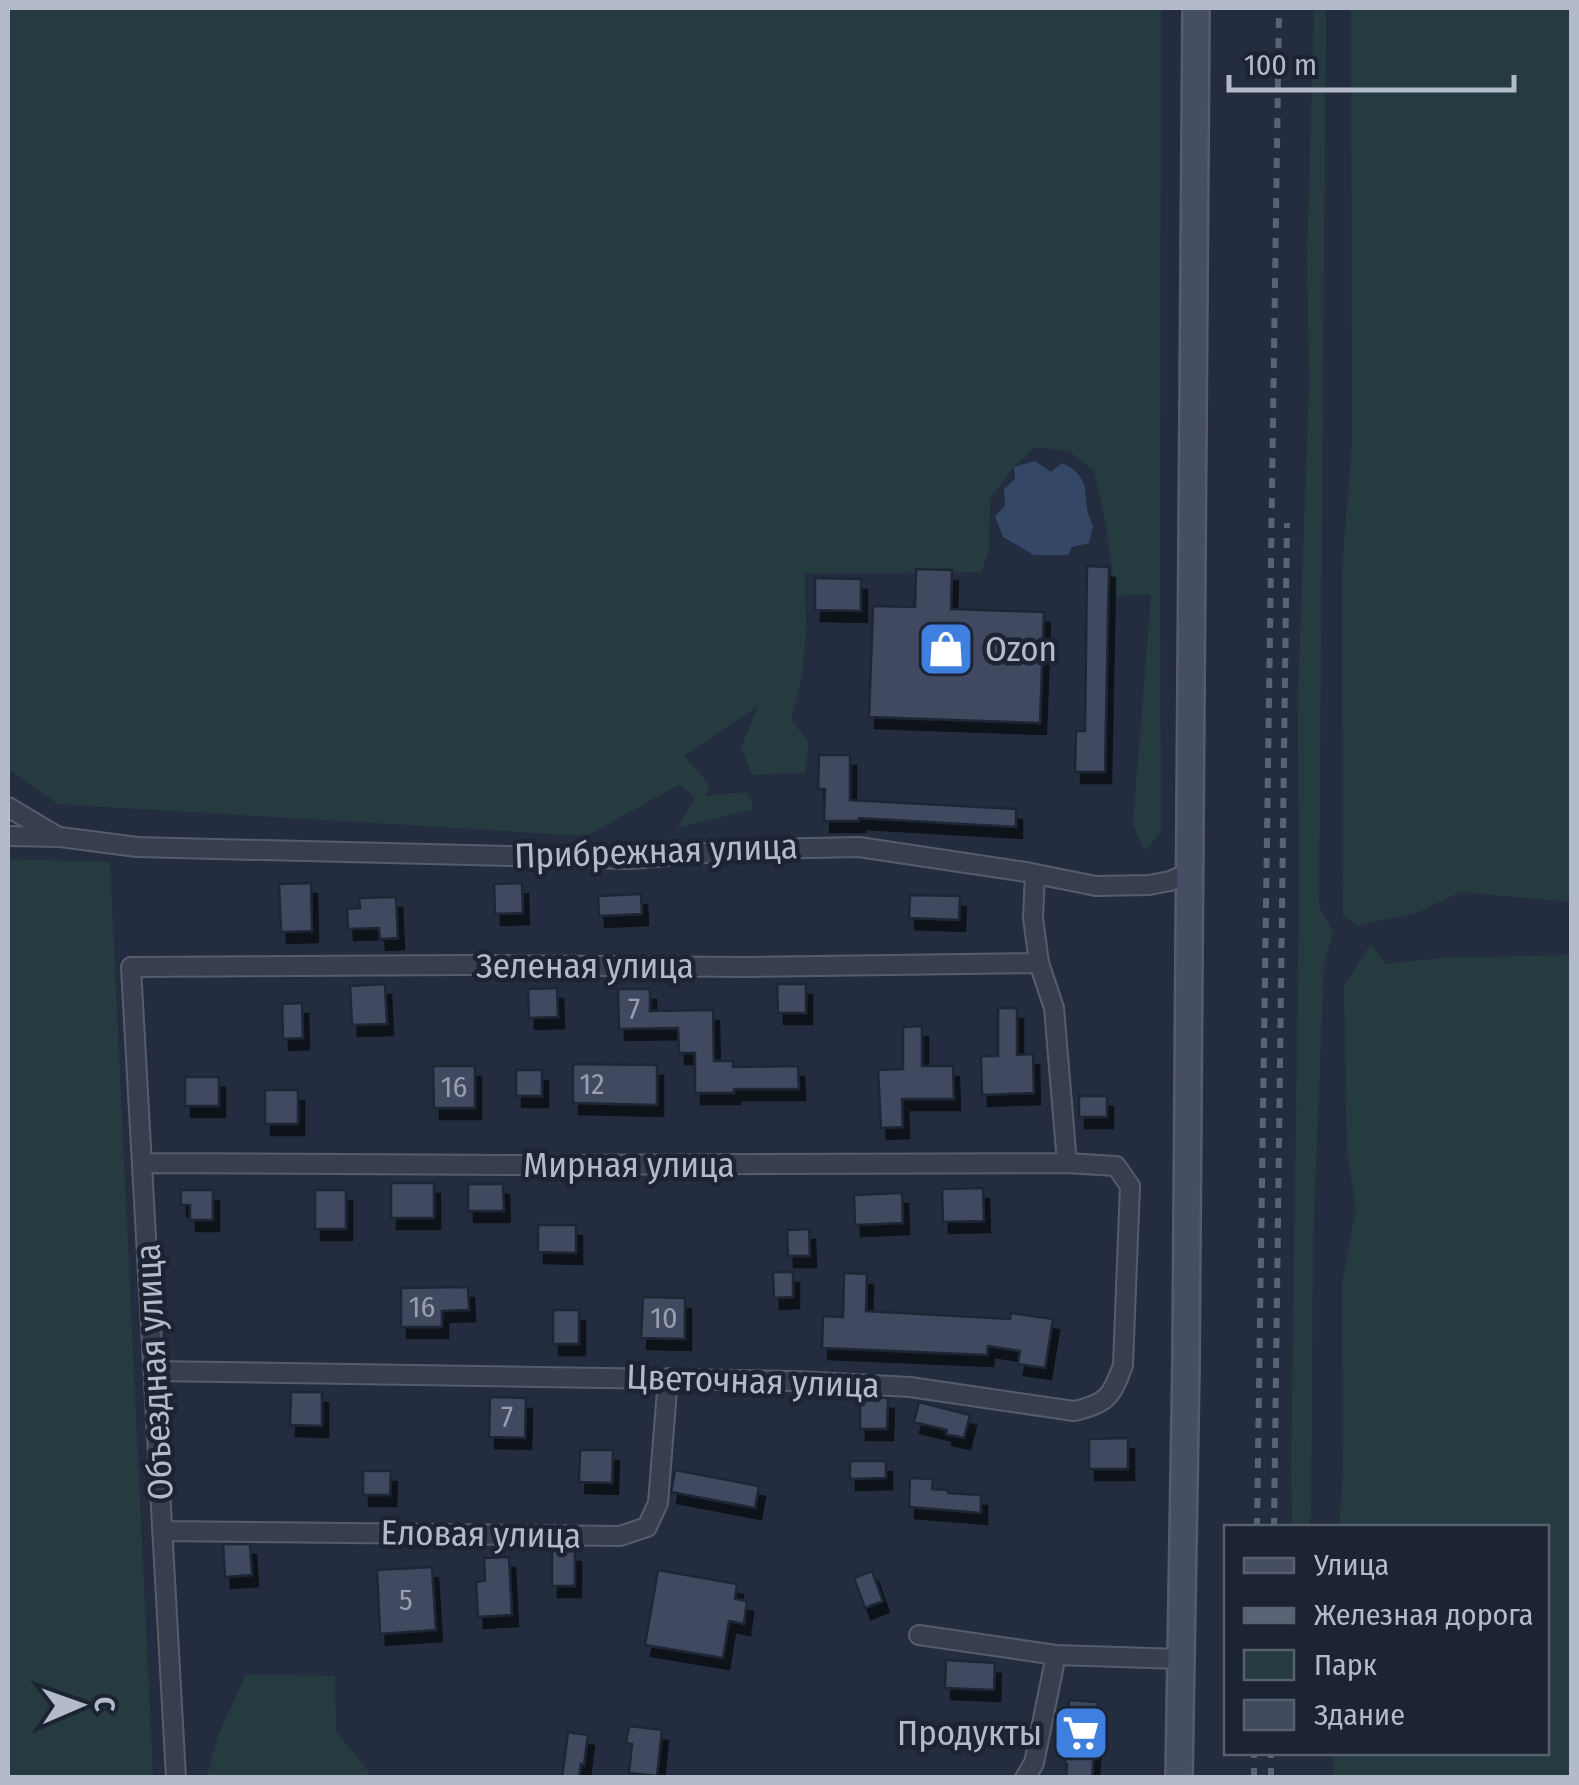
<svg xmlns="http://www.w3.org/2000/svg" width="1579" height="1785" viewBox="0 0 1579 1785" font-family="'Fira Sans Condensed',sans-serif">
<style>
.green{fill:#253b40}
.water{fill:#354767}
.building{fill:#3f4a5f;stroke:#1e2636;stroke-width:2.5;filter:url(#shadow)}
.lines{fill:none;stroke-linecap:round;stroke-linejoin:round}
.street-casing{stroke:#555d6d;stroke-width:22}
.secondary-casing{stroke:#555d6d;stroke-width:30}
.street{stroke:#373f4f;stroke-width:18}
.secondary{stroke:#454e62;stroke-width:25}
.rail{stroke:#596376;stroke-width:6;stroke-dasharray:10 10;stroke-linecap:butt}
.labels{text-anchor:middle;stroke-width:9;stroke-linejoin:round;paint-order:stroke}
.number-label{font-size:30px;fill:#969eaf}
.poi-label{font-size:35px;fill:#b3baca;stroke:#1c2434;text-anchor:start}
.street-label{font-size:35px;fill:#b3baca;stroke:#1c2434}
</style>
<defs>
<filter id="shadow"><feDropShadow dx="6" dy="11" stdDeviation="0" flood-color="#0009"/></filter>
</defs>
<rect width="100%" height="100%" fill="#232d3f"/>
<path class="green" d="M8,8H1161L1160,571L1161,833L1144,851L1133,824L1151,594L1116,596L1105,520L1094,471L1069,451L1035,447L1014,467L990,498L989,551L981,572L805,574L806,631L802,676L791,720L809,743L805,773L752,775L741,748L758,706L684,756L709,784L705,796L747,792L754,809L677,828L695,798L680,784L587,836L58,804L8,769Z
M1314,8H1326L1319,906L1333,933L1324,964L1313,1244L1311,1516L1309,1527L1292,1528L1291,1467L1299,906L1298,694L1309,384L1307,259Z
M1351,8H1571V902L1460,892L1417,913L1357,925L1343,916L1342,570L1352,442Z
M8,859L110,862L153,1777H8Z
M1371,943L1385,964L1442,958L1571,955V1777H1333V1753L1546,1752V1528L1339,1527L1343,1473L1342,1283L1356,1209L1347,1153L1344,986Z
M246,1674L335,1676L336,1732L369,1772L368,1777H207L217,1738Z"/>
<path class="water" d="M1035,461L1051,472L1062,463C1098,480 1078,501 1093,525L1089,543L1072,547L1068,555H1034L1003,537L995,516L1005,506L1004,489L1015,479L1014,467Z"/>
<path class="building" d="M1087,566L1109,567L1105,772H1075L1076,731H1085Z
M916,569L952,570L951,609L1044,612L1040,723L869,717L873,606L915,607Z
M815,578L861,579V611L815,610Z
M819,755H850V800L1016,809V827L859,818V821H824L825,789H818Z
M311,883L312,931L281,932L279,884Z
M522,883L523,913L495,914L494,884Z
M641,894L642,914L599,916L598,896Z
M910,895L960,896L959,920L909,918Z
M396,897L398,938L380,939L379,928L348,929L347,909L360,908L359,898Z
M385,984L387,1024L352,1025L350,986Z
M777,984H806V1013H778Z
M557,988L558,1017L529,1018L528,989Z
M618,989H650V1011L713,1010L714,1061H733V1067L798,1066L799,1089H734V1093H695V1053H679L678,1028L619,1029Z
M302,1003L303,1038L283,1039L282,1004Z
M998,1008H1017V1055L1033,1054L1034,1093L982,1095L981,1056H998Z
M922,1026V1066H953L954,1099H902L903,1127L881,1128L878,1070L903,1069V1027Z
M573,1064L657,1065V1105L573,1103Z
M433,1066H475V1108H434Z
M516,1070H542V1096H516Z
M185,1077H219V1106H185Z
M265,1090H298V1124H265Z
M1079,1096H1107V1117H1079Z
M391,1183H434V1218H391Z
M468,1184H503L504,1211H468Z
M983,1188L984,1221L943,1222L942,1189Z
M181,1190H213V1220H190V1205H181Z
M315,1190H346V1229H315Z
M902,1193L903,1223L855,1225L854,1195Z
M538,1225H576V1253L538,1252Z
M809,1229L810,1256H788L787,1230Z
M773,1272H793V1297L774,1298Z
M844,1273L867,1274L866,1311L1010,1319L1011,1313L1053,1319L1045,1368L1018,1364L1020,1351L988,1346L987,1355L822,1348L823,1316L843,1317Z
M468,1287L469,1310L442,1311V1327H401V1288Z
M643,1297L685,1298V1339L641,1338Z
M553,1310H579V1344H553Z
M291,1392H322V1426L290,1425Z
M490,1397L526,1398L525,1438L489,1437Z
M860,1397L888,1398L887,1429H860Z
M919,1402L970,1415L964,1438L946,1434L947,1430L914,1422Z
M1128,1438V1469H1089V1439Z
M580,1450H613L612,1483L579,1482Z
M850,1461H886V1478L850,1479Z
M675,1470L759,1486L755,1508L671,1492Z
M363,1471H391L390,1495H363Z
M910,1478L933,1479L932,1489L948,1490V1493L981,1495V1513L909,1507Z
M223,1544H250L252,1575L225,1577Z
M552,1551H575V1586H552Z
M509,1557L512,1615L478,1617L476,1582L485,1581L484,1558Z
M432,1567L436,1630L380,1634L377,1570Z
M658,1570L737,1584L735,1599L747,1601L744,1624L729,1621L723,1658L645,1645Z
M872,1571L883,1601L865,1608L854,1578Z
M946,1660L995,1663L994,1690L945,1688Z
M1069,1700L1098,1702L1092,1778H1066L1067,1764H1065Z
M629,1726L662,1730L657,1776L629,1773L632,1744L626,1743Z
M568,1732L588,1735L584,1765L581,1764L579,1778H562Z"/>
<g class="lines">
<g class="street-casing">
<path id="street" d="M8,807L55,835
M8,836L60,837L137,847L629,859L759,849L859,847L1026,872L1096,886L1149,885L1170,881L1189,873
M1035,874L1033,918L1039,963L1054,1008L1067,1163
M142,1163L524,1165L1067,1163L1116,1166L1130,1186L1123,1365C1112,1396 1107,1404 1074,1411L910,1387L795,1381L154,1371
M162,1531L620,1536L647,1527L658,1503L668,1378
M919,1635L1056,1655L1181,1659
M176,1778L131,967L465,965L748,967L1039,963
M1025,1778L1034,1763L1056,1655"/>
</g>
<g class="secondary-casing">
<path id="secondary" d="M1179,1778L1186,1361L1196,8"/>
</g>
<use href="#street" class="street"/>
<use href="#secondary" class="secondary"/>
<path class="rail" d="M1257,1528L1279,8
M1274,1528L1287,523
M1254,1778V1752
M1271,1778V1752"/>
</g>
<defs>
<g id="shop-square" transform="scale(2.875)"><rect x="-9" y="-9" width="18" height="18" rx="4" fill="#3f7fe0" stroke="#1c2434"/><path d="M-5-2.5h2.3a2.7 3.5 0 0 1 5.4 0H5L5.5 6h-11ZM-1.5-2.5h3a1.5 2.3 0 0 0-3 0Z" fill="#fff"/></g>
<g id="supermarket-square" transform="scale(2.875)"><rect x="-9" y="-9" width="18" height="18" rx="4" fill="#3f7fe0" stroke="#1c2434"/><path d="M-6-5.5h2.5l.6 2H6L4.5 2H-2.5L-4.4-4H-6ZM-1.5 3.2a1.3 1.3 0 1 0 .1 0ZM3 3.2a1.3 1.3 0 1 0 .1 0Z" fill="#fff"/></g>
</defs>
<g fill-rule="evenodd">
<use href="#shop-square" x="946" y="649"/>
<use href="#supermarket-square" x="1081" y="1733"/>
</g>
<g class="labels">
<g class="number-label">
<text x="634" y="1019">7</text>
<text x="592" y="1094">12</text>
<text x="454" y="1097">16</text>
<text x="422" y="1317">16</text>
<text x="664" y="1328">10</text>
<text x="507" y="1427">7</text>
<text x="406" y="1610">5</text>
</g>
<g class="poi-label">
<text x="985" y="661">Ozon</text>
<text x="1042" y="1745" text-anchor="end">Продукты</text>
</g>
<g class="street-label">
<text transform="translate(656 851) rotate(-2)" y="12">Прибрежная улица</text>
<text x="585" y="978">Зеленая улица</text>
<text x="629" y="1177">Мирная улица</text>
<text transform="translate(154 1372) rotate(-93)" y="12">Объездная улица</text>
<text transform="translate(753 1381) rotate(2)" y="12">Цветочная улица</text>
<text transform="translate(481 1534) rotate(1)" y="12">Еловая улица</text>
</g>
</g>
<rect width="1579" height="1785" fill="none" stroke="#b3baca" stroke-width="20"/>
<rect x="1224" y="1525" width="325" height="230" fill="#1c2434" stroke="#586070" stroke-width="2.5"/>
<rect x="1244" y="1558" width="50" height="15" fill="#454e62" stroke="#586070" stroke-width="2.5"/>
<text x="1314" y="1575" font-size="30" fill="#b3baca">Улица</text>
<rect x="1244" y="1608" width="50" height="15" fill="#596376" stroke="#586070" stroke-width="2.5"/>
<text x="1314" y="1625" font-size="30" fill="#b3baca">Железная дорога</text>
<rect x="1244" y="1650" width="50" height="30" fill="#253b40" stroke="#586070" stroke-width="2.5"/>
<text x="1314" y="1675" font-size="30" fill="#b3baca">Парк</text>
<rect x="1244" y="1700" width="50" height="30" fill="#3f4a5f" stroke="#586070" stroke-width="2.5"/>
<text x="1314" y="1725" font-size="30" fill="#b3baca">Здание</text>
<g transform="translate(80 1705) rotate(88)" stroke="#1c2434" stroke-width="8" paint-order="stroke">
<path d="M0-8L18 38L0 25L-18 38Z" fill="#b3baca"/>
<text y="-15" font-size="28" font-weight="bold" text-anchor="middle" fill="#b3baca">С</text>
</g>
<path d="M1229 75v15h285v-15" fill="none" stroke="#b3baca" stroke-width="5"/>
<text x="1244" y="75" font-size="30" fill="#b3baca" stroke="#1c2434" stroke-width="8" paint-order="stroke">100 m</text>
</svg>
